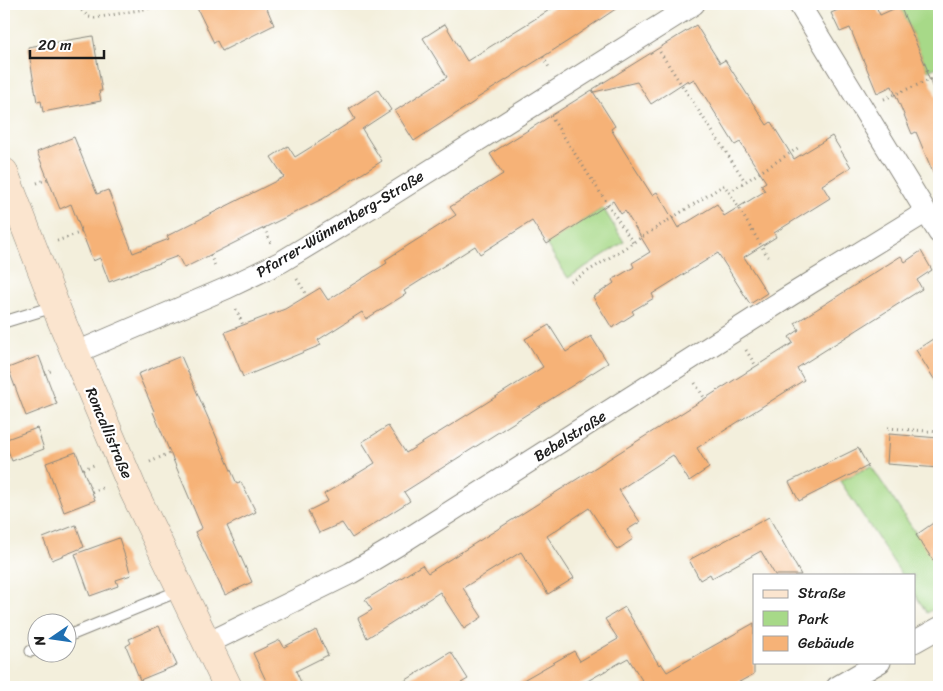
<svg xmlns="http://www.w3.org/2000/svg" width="943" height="691" viewBox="0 0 943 691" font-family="Sriracha,sans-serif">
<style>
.green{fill:#a7d988;stroke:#627a52}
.building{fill:#f6b277}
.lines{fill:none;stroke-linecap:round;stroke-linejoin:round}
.lane-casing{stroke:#88867c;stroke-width:13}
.street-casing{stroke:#88867c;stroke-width:23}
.secondary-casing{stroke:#88867c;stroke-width:29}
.path{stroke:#88867c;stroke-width:3;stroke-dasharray:1 4;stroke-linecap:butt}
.lane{stroke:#fff;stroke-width:11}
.street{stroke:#fff;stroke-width:21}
.secondary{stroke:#fbe5cf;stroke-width:28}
.labels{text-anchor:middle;stroke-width:4.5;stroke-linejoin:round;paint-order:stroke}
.street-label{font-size:15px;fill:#1c1c1c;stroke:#fff}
</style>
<rect width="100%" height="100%" fill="#fff"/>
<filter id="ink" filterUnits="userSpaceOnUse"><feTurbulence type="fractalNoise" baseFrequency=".02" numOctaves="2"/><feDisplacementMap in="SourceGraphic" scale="10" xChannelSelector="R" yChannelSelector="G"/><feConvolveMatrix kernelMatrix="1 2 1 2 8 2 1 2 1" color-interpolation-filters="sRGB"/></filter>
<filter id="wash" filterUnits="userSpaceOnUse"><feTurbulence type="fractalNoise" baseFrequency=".0096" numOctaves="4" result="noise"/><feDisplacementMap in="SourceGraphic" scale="20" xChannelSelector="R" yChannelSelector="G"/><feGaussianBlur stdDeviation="1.12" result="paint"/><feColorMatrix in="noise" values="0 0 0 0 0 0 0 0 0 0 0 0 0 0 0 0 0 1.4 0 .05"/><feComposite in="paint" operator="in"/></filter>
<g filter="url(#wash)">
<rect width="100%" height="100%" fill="#f3efdc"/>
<path class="green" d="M899,4H935L939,14V66L928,71Z
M603,208L624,242L568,278L546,244Z
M871,466L939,568V605L927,613L914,593V575H902L840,481Z"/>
<g id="blocks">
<path class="building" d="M195,4H265L274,25L222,51L217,41L214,43Z
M559,4H623L568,41L476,99L477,100L414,141L395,111L447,77L423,38L445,24L467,61Z
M852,4H875L880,15L900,6L928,71H926L939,104V187L916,132L912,134L892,86L877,93L850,28L840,32L831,13Z
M696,25L720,63L725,60L767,125L771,122L794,159L832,136L851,167L822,185L830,198L774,233L776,237L744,257L767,293L750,304L718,253L652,294L654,298L632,311L634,314L612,328L593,297L614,283L612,280L634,267L632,263L650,252L625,211L621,214L613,201L547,244L532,221L480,254L475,246L404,291L406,294L366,319L362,312L318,340L321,345L243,377L225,332L285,309L320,288L328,300L387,263L385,260L456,215L450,207L503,174L490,154L592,90L615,126L611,129L624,151L652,195L657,192L678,228L717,204L724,216L765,191L761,185L766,182L740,142L735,145L694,79L689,82L688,80L651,104L637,82L594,92L593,89Z
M93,36L102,91H99L101,101L43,112L41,101L37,102L28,47Z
M378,90L391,110L362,129L382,161L322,199L184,268L178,256L109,282L100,258L93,261L71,204L60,209L37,152L74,137L97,194L108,190L133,253L169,239L167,236L284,177L271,157L288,146L295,157L324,139L355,119L349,109Z
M921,251L932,270L917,280L922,289L797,368L804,380L697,448L709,468L689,481L673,455L619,490L640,522L627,530L633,539L617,550L589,508L547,536L574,578L548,594L521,552L463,588L482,617L464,629L440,592L367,638L358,618L372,610L365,600L422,565L428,573L793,343L789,337L799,330L795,323L901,256L905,262Z
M549,325L566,352L591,336L608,363L404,492L410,501L352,538L342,523L319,533L308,511L328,501L324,494L375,463L362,442L388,426L406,453L475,410L543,367L525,339Z
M939,335V387L916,350Z
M39,356L57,404L26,416L8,368Z
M181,356L237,484L241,482L256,512L227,526L252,582L225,595L195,532L202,528L153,412L154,411L138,374Z
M37,428L44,449L12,461L4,440Z
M889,434L939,438V468L887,464Z
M858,448L868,466L799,501L789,482Z
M76,452L95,500L64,512L46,463Z
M769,517L801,575H775L761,551L712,578L710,574L700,580L689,560Z
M939,519V569L916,535Z
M76,525L84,547L52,560L43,538Z
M119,538L131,575L116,580L118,586L90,596L75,554Z
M625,607L659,665L661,663L667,672L754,623V674L730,687H641L645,685L628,658L577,687H511L574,651L580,661L618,639L605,619Z
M159,626L177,665L140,680L126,646L131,643L129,639Z
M316,630L328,655L296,671L303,687H269L253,653L280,640L284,647Z
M451,652L468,679L454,687H395Z"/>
</g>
</g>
<g filter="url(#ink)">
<use href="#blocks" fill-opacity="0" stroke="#88867c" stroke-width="1"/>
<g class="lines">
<g class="lane-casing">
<path id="lane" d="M4,322L56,306
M68,636L181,590
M31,651L38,648"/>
</g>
<g class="street-casing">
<path id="street" d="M799,4L939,233
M75,353L227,288L281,262L385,199L694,4
M914,642L939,628
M206,644L351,573L398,545L791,295L926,212
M837,687L880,662"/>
</g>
<g class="secondary-casing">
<path id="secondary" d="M4,172L59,315L134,492L228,687"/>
</g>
<path class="path" d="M74,4L89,17L95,18L161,6L163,4
M660,52L745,181
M543,57L550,69
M884,99L939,76
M553,120L633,243
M37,183L48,179
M729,192L768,257
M264,228L271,243
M57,241L82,232
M210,255L216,268
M297,279L307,295
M571,282L724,185L729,192L798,148
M236,309L243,325
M746,350L756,366
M45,373L54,370
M695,383L705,399
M888,428L939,432
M150,462L170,453
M83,469L94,465
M92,492L105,487"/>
<use href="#lane" class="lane"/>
<use href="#street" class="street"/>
<use href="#secondary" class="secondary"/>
</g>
</g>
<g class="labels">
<g class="street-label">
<text transform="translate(340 224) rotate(-31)" y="5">Pfarrer-Wünnenberg-Straße</text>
<text transform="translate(109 433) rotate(67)" y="5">Roncallistraße</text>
<text transform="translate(570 436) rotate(-32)" y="5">Bebelstraße</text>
</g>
</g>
<rect width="943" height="691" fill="none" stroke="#fff" stroke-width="20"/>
<rect x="753" y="574" width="162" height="90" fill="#ffffff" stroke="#a4a4a4"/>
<rect x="763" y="590" width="25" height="8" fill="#fbe5cf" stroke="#a4a4a4"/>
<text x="798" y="598" font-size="15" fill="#1c1c1c">Straße</text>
<rect x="763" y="611" width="25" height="15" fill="#a7d988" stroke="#a4a4a4"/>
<text x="798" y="624" font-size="15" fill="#1c1c1c">Park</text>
<rect x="763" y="636" width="25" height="15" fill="#f6b277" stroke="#a4a4a4"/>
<text x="798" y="648" font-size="15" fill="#1c1c1c">Gebäude</text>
<g transform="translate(52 638) rotate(257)"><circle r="24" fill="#ffffff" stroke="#a4a4a4"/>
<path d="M0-4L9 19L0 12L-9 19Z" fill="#1f6fb2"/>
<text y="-8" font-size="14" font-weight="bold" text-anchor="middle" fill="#1c1c1c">N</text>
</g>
<path d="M30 50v8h74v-8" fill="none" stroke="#1c1c1c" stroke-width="2.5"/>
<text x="38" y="50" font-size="15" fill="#1c1c1c" stroke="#ffffff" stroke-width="4" paint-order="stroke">20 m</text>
</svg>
